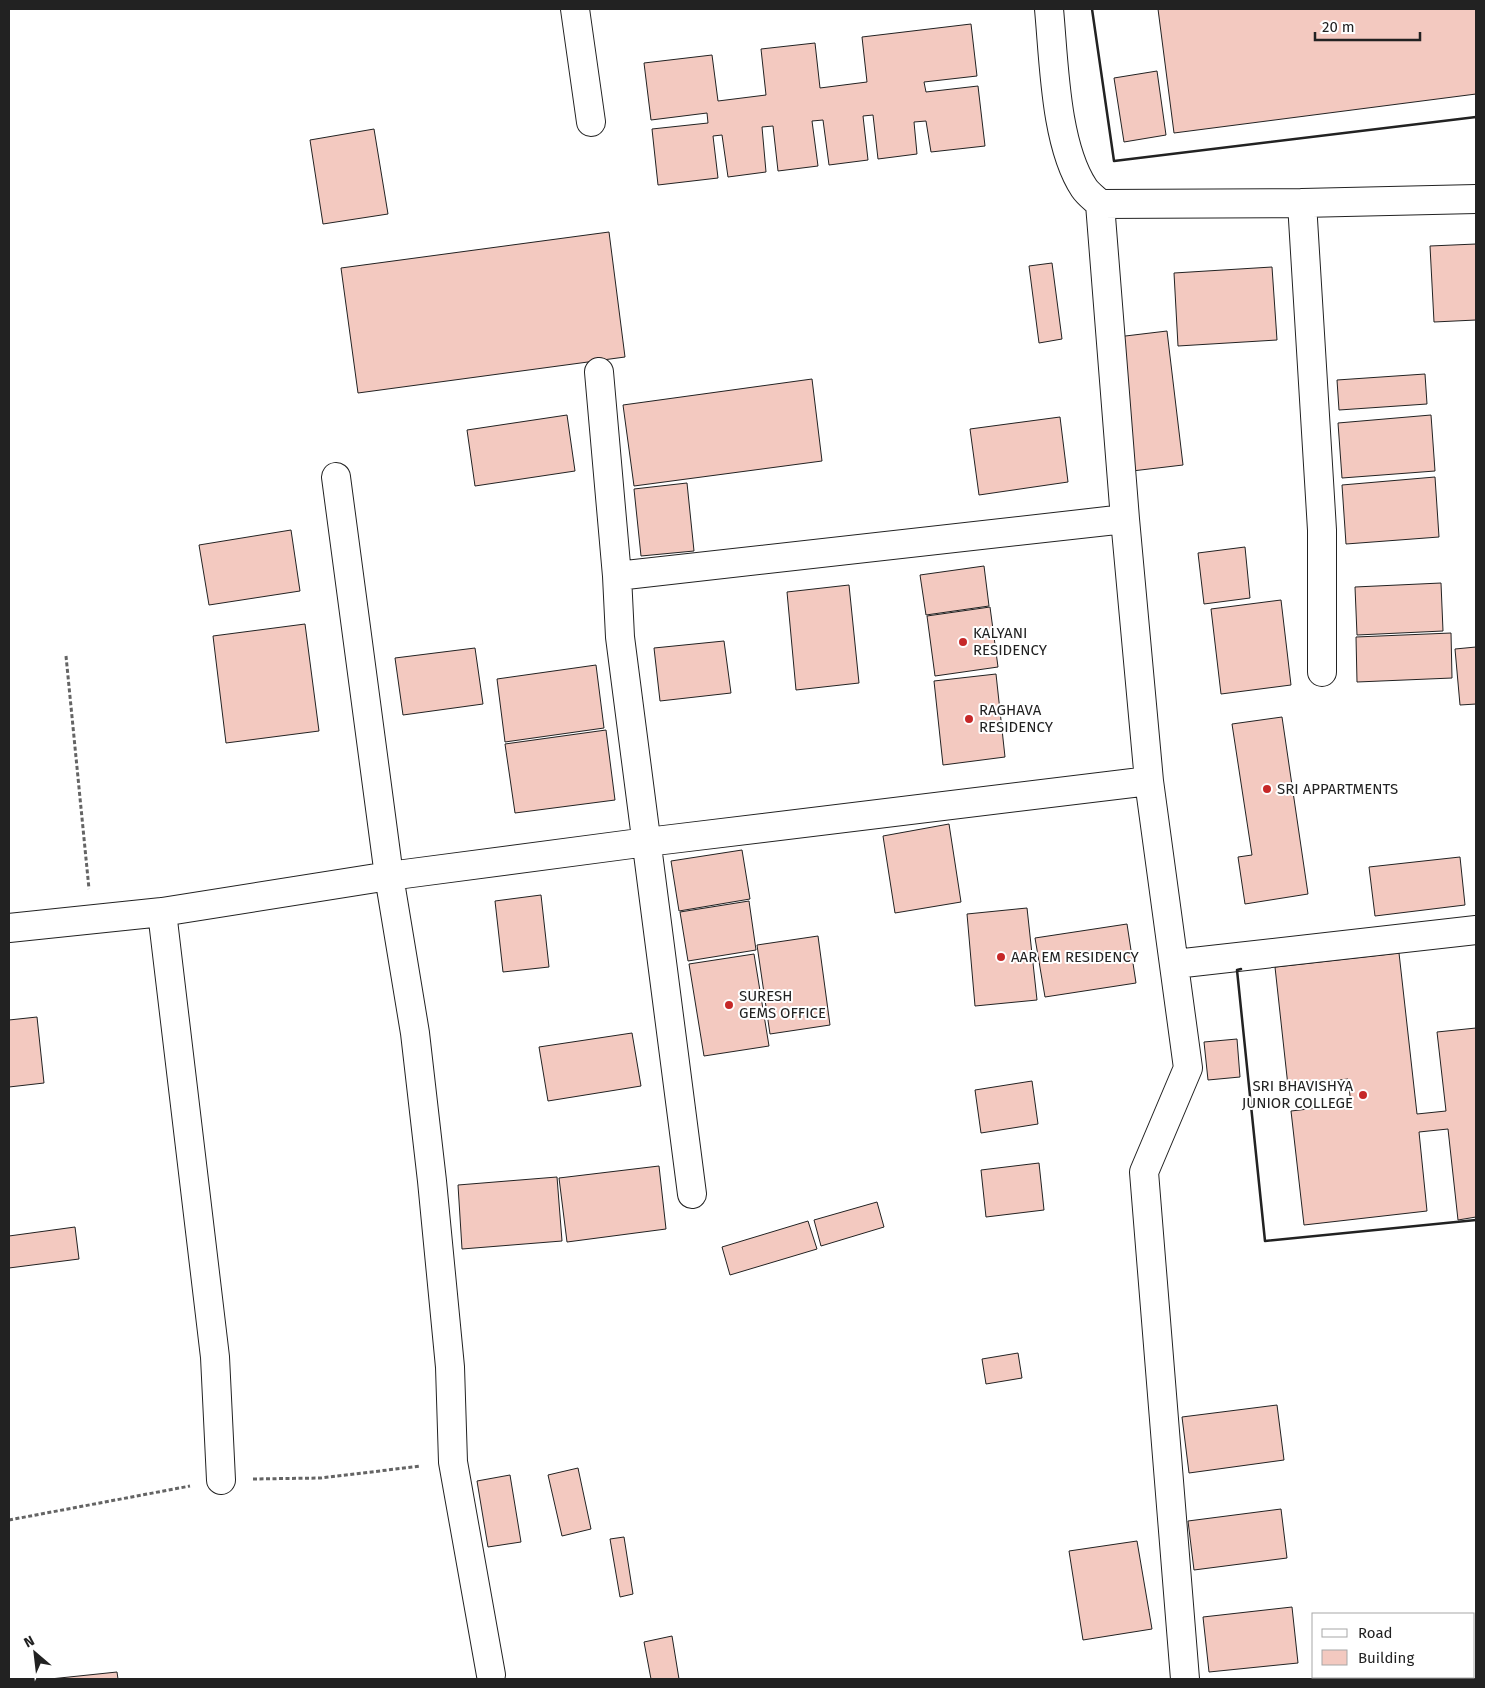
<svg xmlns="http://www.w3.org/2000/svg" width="1485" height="1688" viewBox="0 0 1485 1688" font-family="'Fira Sans',sans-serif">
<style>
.building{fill:#f3c9c0;stroke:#222}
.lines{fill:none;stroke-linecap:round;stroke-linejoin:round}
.minor-casing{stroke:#222;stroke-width:30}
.path{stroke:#646464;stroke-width:3;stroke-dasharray:4 2.5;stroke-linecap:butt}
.minor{stroke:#fff;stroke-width:28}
.wall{stroke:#222;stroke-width:2.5}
.poi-dot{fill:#c62828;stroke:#fff;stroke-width:2}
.labels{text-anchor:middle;stroke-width:4;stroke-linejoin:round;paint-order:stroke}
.poi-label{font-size:15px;fill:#222;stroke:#fff;text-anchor:start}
</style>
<rect width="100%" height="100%" fill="#fff"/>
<path class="building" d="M1158,9H1476V94L1174,133Z
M971,24L977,76L924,82L926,92L978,86L985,146L931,152L926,121L914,122L917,154L878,159L873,115L863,116L868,160L829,165L823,120L812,121L818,166L778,171L773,126L762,127L766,172L728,177L722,135L713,136L718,178L658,185L652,129L708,123L707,113L651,120L644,63L712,55L718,101L766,95L761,49L815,43L820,88L867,82L862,37Z
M1157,71L1166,135L1124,142L1114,78Z
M374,129L388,214L323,224L310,140Z
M609,232L625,357L358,393L341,268Z
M1476,244V320L1434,322L1430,246Z
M1052,263L1062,339L1039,343L1029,266Z
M1272,267L1277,340L1178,346L1174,273Z
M1167,331L1183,465L1132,471L1117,337Z
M1425,374L1427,404L1339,410L1337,380Z
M812,379L822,461L634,486L623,405Z
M567,415L575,471L475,486L467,430Z
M1431,415L1435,471L1342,478L1338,423Z
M1060,417L1068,482L979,495L970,429Z
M1435,477L1439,537L1346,544L1342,485Z
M687,483L694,551L641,556L634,489Z
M291,530L300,591L209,605L199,545Z
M1245,547L1250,598L1204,604L1198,553Z
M984,566L989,606L926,615L920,575Z
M1441,583L1443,631L1357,635L1355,587Z
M849,585L859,683L796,690L787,592Z
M1281,600L1291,685L1221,694L1211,609Z
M990,607L998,667L935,676L927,616Z
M305,624L319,731L226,743L213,636Z
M1451,633L1452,678L1357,682L1356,637Z
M724,641L731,693L660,701L654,648Z
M1476,647V704L1460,705L1455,649Z
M475,648L483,704L403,715L395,658Z
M596,665L604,728L505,742L497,679Z
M996,674L1005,757L943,765L934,681Z
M1282,717L1308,894L1245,904L1238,857L1252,855L1232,724Z
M606,730L615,800L515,813L505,744Z
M949,824L961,902L895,913L883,836Z
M742,850L750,899L679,911L671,861Z
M1460,857L1465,905L1375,916L1369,867Z
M541,895L549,967L503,972L495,901Z
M749,901L756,950L688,961L680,912Z
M1027,908L1037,1000L975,1006L967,914Z
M1127,924L1136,983L1045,997L1035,938Z
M818,936L830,1025L770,1034L757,945Z
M1399,953L1417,1114L1446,1111L1437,1032L1476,1028V1217L1458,1220L1448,1129L1419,1132L1427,1211L1304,1225L1291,1111L1351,1104L1348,1079L1288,1086L1275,967Z
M754,954L769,1046L704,1056L689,964Z
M37,1017L44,1083L9,1087V1020Z
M632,1033L641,1086L548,1101L539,1047Z
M1237,1039L1240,1077L1208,1080L1204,1042Z
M1032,1081L1038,1124L981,1133L975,1090Z
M1039,1163L1044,1210L986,1217L981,1170Z
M659,1166L666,1229L567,1242L559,1178Z
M557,1177L562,1241L462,1249L458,1185Z
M877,1202L884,1227L821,1246L814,1220Z
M808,1221L817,1249L730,1275L722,1247Z
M75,1227L79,1259L9,1268V1236Z
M1018,1353L1022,1378L986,1384L982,1359Z
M1277,1405L1284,1460L1189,1473L1182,1417Z
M578,1468L591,1529L562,1536L548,1475Z
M510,1475L521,1542L488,1547L477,1481Z
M1281,1509L1287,1558L1194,1570L1188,1521Z
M624,1537L633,1594L620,1597L610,1539Z
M1137,1541L1152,1629L1083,1640L1069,1551Z
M1292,1607L1298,1663L1209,1672L1203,1617Z
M672,1636L679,1679H651L644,1642Z
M117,1672L118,1679H50Z"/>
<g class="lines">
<g class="minor-casing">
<path id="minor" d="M575,9L591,122
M1049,9C1054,61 1055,144 1084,188C1088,194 1095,199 1100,204L1302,203L1476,199
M1302,203L1322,530V672
M599,372L617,576L620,637L692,1194
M336,477L389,876L415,1033L432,1181L450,1367L453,1462L491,1675
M617,576L1125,519
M1149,781L1188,1068L1144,1172L1185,1679
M162,912L215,1357L221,1480
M9,928L162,912L389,876L647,842L1149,781L1125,519L1100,204
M1175,964L1476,930"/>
</g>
<path class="path" d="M66,656L89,889
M253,1479L321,1478L421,1466
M9,1520L190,1486"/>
<use href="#minor" class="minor"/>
<path class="wall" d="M1092,9L1114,161L1476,117
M1241,969L1237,970L1265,1241L1476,1220"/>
</g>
<g class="poi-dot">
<circle cx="963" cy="642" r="5"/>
<circle cx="969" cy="719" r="5"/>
<circle cx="1267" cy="789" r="5"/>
<circle cx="1001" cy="957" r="5"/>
<circle cx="729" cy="1005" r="5"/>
<circle cx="1363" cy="1095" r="5"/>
</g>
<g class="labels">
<g class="poi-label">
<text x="973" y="638">KALYANI<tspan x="973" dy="17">RESIDENCY</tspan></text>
<text x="979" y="715">RAGHAVA<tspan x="979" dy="17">RESIDENCY</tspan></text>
<text x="1277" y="794">SRI APPARTMENTS</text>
<text x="1011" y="962">AAR EM RESIDENCY</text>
<text x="739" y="1001">SURESH<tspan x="739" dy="17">GEMS OFFICE</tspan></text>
<text x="1353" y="1091" text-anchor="end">SRI BHAVISHYA<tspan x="1353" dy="17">JUNIOR COLLEGE</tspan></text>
</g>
</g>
<rect width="1485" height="1688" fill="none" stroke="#222222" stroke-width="20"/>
<rect x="1312" y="1613" width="162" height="65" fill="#ffffff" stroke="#a7a7a7"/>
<rect x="1322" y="1629" width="25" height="8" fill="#ffffff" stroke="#a7a7a7"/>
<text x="1358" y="1638" font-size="15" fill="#222222">Road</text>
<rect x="1322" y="1650" width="25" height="15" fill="#f3c9c0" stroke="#a7a7a7"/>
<text x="1358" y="1663" font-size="15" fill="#222222">Building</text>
<g transform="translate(35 1653) rotate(332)" stroke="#ffffff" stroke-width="4" paint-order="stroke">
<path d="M0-4L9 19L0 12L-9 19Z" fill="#222222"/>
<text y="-8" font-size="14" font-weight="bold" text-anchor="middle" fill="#222222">N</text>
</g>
<path d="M1315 32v8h105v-8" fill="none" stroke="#222222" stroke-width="2.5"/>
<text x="1322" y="32" font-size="15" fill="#222222" stroke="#ffffff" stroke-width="4" paint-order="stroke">20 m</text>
</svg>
